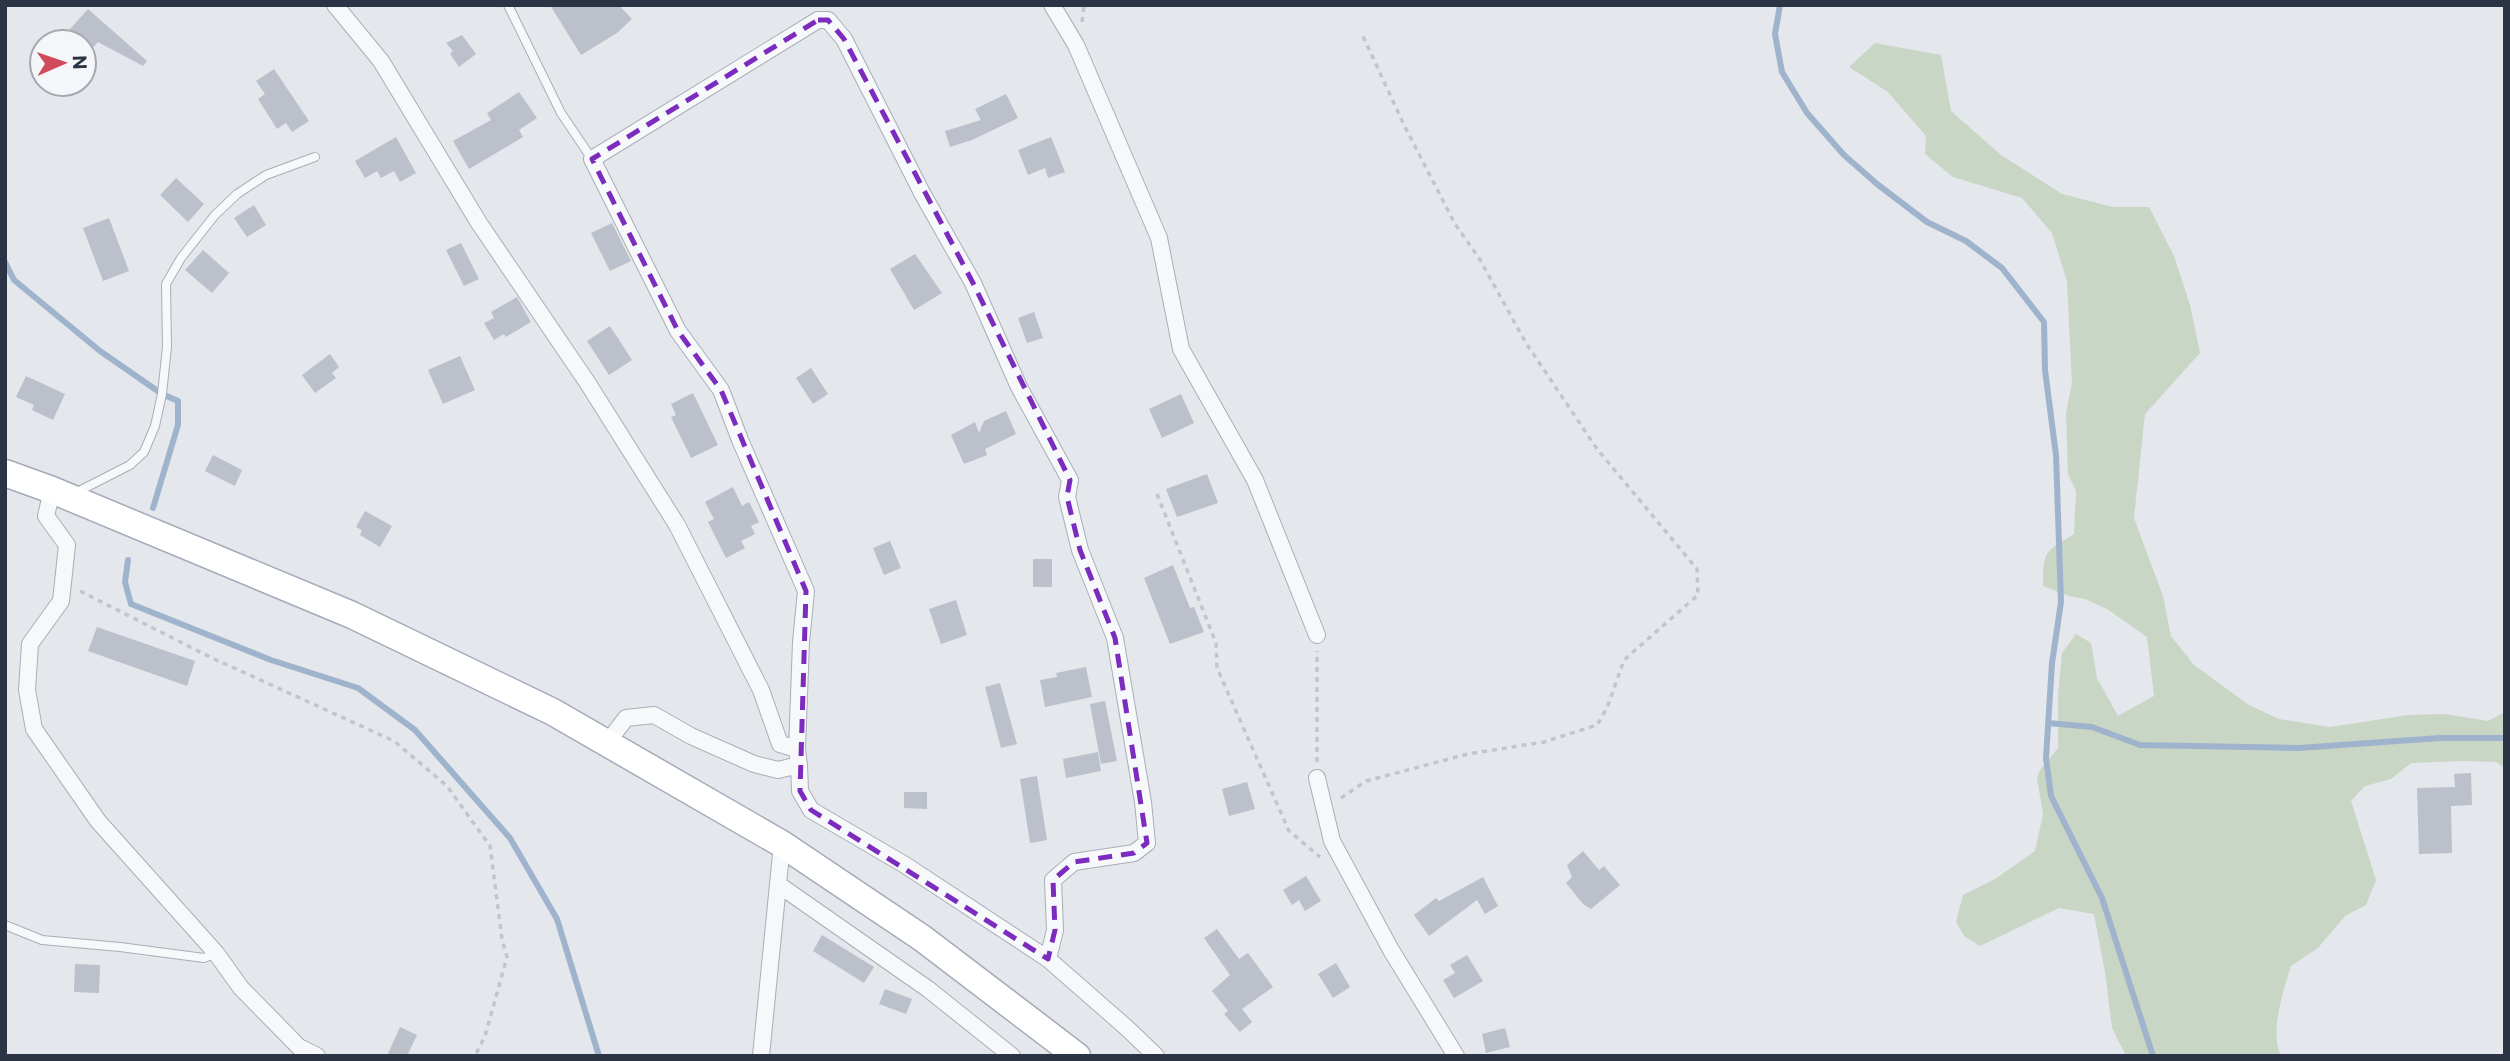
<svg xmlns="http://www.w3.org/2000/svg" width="2510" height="1061" viewBox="0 0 2510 1061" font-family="Commissioner,sans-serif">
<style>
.green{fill:#c9d6c5}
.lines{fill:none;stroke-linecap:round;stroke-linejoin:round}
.stream{stroke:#9fb4cc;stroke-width:6}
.building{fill:#bbc0ca}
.lane-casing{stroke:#a9aeb7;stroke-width:10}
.street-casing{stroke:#a9aeb7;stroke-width:18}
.primary-casing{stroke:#a3abb8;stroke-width:29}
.path{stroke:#c2c5cb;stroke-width:3.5;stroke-dasharray:5 5;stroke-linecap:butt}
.lane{stroke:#f7f8fa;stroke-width:8}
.street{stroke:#f7f8fa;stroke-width:16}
.primary{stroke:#fff;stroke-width:26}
.marked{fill:none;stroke:#7b2cbf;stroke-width:5;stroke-dasharray:14 9;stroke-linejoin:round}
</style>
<rect width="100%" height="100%" fill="#e4e7ec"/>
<path class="green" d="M1875,43L1941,55L1951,111L2001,155L2062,194L2113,207H2149L2174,256L2190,305L2200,353L2145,414L2134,518L2163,596L2171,636L2194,665L2249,705L2279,719L2330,727L2408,715L2445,714L2488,721L2505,712V768L2496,762L2462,761L2411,763L2391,779L2365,786L2351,801L2376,880L2366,905L2345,916L2318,948L2291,966C2284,989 2268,1035 2282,1056H2126L2112,1028L2105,972L2094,914L2059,908L1980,946L1964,936L1956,922L1963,895L1995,879L2035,851L2043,814L2037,778L2040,770L2058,748V695L2062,653L2076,634L2091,643L2097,678L2118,716L2154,696L2147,637L2107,609L2085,599L2069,596L2043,586C2043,550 2045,552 2074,534L2076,491L2068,474L2066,413L2072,383L2067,281L2052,233L2022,198L1953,177L1925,154L1926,136L1888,92L1849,67Z"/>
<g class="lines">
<path class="stream" d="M1780,5L1775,34L1782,72L1807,113L1844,155L1877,184L1927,222L1966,241L2002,268L2044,322L2045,370L2056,455L2061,602L2052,663L2046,758L2051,796L2102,898L2153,1056
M5,262L14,280L100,351L162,394L178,401V425L153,508
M128,560L125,582L131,604L271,660L358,688L415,730L510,838L557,919L599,1056
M2048,723L2092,727L2140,745L2299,748L2440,738H2505"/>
</g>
<path class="building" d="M550,5H619L632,19L617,33L581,55Z
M88,9L147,61L143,66L98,42L92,49L70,29Z
M462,35L476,54L459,67L450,54L453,51L446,43Z
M274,69L309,121L292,132L286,123L277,129L258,99L265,94L256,81Z
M519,92L537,118L519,130L523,137L469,169L453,141L491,120L487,113Z
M1006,94L1018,118L972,140L950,147L945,131L981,120L975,109Z
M396,137L416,173L400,182L394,171L381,178L377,171L365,178L355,161Z
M1051,137L1065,172L1048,178L1045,168L1028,175L1018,150Z
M176,178L204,204L188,222L160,195Z
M254,205L266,225L247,237L234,218Z
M109,218L129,271L103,281L83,228Z
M612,223L631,261L610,271L591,233Z
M461,243L479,279L464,286L446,250Z
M203,250L229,273L212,293L185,270Z
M915,254L942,293L914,310L890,269Z
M517,297L531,322L506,337L504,334L494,340L484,323L494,318L491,312Z
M1034,312L1043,338L1027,343L1018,318Z
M610,326L632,360L609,375L587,341Z
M330,354L339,367L332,373L336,378L315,393L302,375Z
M460,356L475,390L443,404L428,370Z
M811,368L828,394L813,404L796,378Z
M26,376L65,394L53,420L32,410L34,405L16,397Z
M693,393L718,445L691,458L671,417L676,415L671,404Z
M1181,394L1194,423L1162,438L1149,409Z
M1006,411L1016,434L985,449L987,455L964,464L951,435L975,422L979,433L984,421Z
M213,455L242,470L235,486L205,471Z
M1207,474L1218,503L1177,517L1166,489Z
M733,487L742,506L749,502L759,522L751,526L755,534L741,541L745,548L726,558L708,522L714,519L705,502Z
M365,511L392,526L380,547L360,535L362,530L356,527Z
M890,541L901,568L884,575L873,548Z
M1033,559H1052V587H1033Z
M1173,565L1190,608L1194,607L1204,632L1170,644L1144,578Z
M956,600L967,635L941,644L929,609Z
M97,627L195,661L187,686L88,651Z
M1086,667L1092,697L1045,707L1040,680L1057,677L1056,673Z
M1000,683L1017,744L1001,748L985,687Z
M1105,701L1117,761L1101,764L1090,704Z
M1098,752L1101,771L1066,778L1063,759Z
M2471,773L2472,805L2451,806L2452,853L2419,854L2417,788L2455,787L2454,774Z
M1037,776L1047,840L1030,843L1020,779Z
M1247,782L1255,809L1229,816L1222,789Z
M904,792H927V809L904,808Z
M1583,851L1599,870L1604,866L1620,885L1591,909L1583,904L1566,883L1572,877L1567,865Z
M1306,876L1321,901L1305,911L1299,900L1292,905L1283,890Z
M1483,877L1498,906L1485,914L1477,900L1429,936L1414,915L1436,898L1439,901Z
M1217,929L1239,959L1248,953L1273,987L1242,1009L1252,1022L1240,1032L1224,1014L1228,1011L1212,991L1230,975L1204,938Z
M822,935L874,967L864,983L813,951Z
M1467,955L1483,981L1454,998L1443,980L1455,973L1450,965Z
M1336,963L1350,987L1333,998L1318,974Z
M75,964L100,965L99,993L74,992Z
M885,989L912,999L906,1014L879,1004Z
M400,1027L417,1035L407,1056H387Z
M1505,1028L1510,1047L1486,1053L1482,1034Z"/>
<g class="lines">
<g class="lane-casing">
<path id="lane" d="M508,5L561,113L592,159
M78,494L81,490L130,465L144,452L155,426L162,394L167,347L166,284L181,258L215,215L237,194L266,175L315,157
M5,925L42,940L120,947L204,958L216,953"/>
</g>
<g class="street-casing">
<path id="street" d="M335,5L381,61L479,223L587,382L677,525L761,690L780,744L797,749
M1052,5L1076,45L1159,238L1181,349L1255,480L1317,635
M52,490L46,516L67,545L61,601L30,644L27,690L34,729L98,821L216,953L241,988L299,1047L317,1056
M607,743L626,718L654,715L691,736L754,764L778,770L799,765L797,749L801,642L806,591L740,440L721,390L678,331L592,159L818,20H828L844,39L922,193L973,283L1019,387L1070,480L1067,497L1080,550L1115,638L1143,802L1147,843L1134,853L1074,862L1053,880L1055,930L1048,959
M799,765L800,791L811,810L905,865L1048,959L1128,1029L1156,1056
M1317,778L1332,841L1391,950L1456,1056
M779,885L928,989L1012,1056
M761,1056L782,844"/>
</g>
<g class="primary-casing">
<path id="primary" d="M5,473L52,490L352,615L553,712L782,844L922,938L1077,1056"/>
</g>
<path class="path" d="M1082,22L1084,5
M1157,494L1216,643L1217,668L1289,831L1320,857
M80,591L210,657L394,741L447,786L490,846L502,939L507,957L485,1036L475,1056
M1317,762V651
M1341,798L1366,781L1468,754L1544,742L1597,725L1607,708L1624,660L1698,595L1697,569L1597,449L1526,343L1479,258L1455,224L1405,127L1362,34"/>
<use href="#lane" class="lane"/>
<use href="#street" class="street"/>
<use href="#primary" class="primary"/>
</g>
<path class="marked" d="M818,20H828L844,39L973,283L1070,480L1067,497L1080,550L1115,638L1147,843L1134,853L1074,862L1053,880L1055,930L1048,959L811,810L800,791L806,591L721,390L678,331L592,159Z"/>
<rect width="2510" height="1061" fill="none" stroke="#2b3445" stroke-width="14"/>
<g transform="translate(63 63) rotate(88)"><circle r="33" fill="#f4f6f9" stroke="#a4a8b1" stroke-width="2"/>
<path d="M0-5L12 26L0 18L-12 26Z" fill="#d1495b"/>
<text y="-10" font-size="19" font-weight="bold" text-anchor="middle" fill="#2b3445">N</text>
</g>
</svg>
